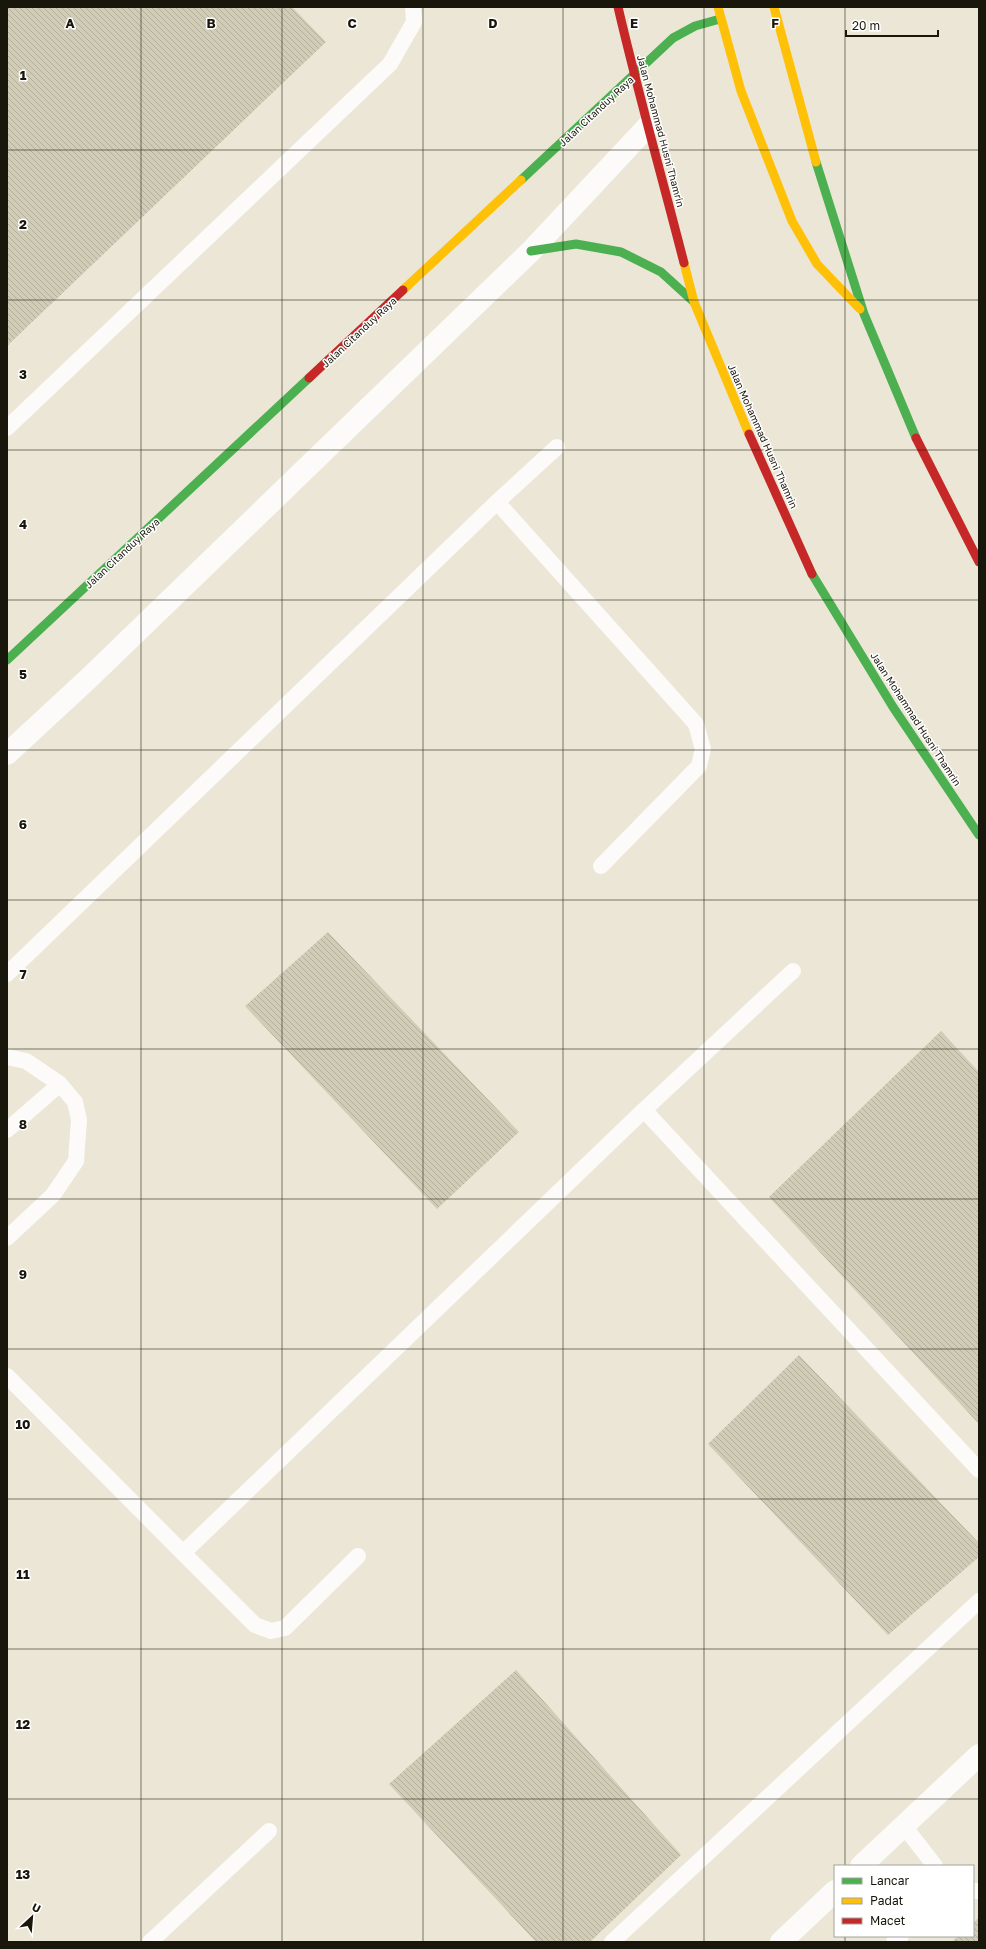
<svg xmlns="http://www.w3.org/2000/svg" width="986" height="1949" viewBox="0 0 986 1949" font-family="'Golos Text',sans-serif">
<style>
.building{fill:url(#building-back-hatch)}
.lines{fill:none;stroke-linecap:round;stroke-linejoin:round}
.lane{stroke:#fcfbf9;stroke-width:16}
.street{stroke:#fcfbf9;stroke-width:22}
.fast{stroke:#4caf50;stroke-width:9}
.slow{stroke:#ffc107;stroke-width:9}
.jam{stroke:#c62828;stroke-width:9}
.grid{fill:none;stroke:#19160b;stroke-width:1;stroke-opacity:0.55}
.labels{text-anchor:middle;stroke-width:3;stroke-linejoin:round;paint-order:stroke}
.street-label{font-size:10px;fill:#19160b;stroke:#fff}
.grid-label{font-size:13px;text-anchor:middle;font-weight:bold;fill:#19160b;stroke:#fff;stroke-width:3;stroke-linejoin:round;paint-order:stroke}
</style>
<defs>
<pattern id="building-back-hatch" width="6" height="6" patternUnits="userSpaceOnUse"><rect width="6" height="6" fill="#d1ccb6"/><path d="M-1 5l2 2M0 0l6 6M5-1l2 2" fill="none" stroke="#b3ae9b"/></pattern>
</defs>
<rect width="100%" height="100%" fill="#ebe6d5"/>
<path class="building" d="M7,7H292L326,42L7,346Z
M328,932L519,1132L437,1209L245,1006Z
M941,1031L979,1072V1424L769,1197Z
M799,1355L979,1543V1557L888,1635L708,1444Z
M516,1670L681,1855L590,1942H536L389,1784Z
M979,1918V1942H952L958,1936H973V1923Z"/>
<g class="lines">
<path class="lane" d="M7,428L390,64L414,22L413,7
M497,502L696,724L703,749L699,766L601,866
M7,974L497,502L557,447
M7,1057L26,1061L60,1084L75,1102L79,1120L76,1161L53,1195L7,1238
M644,1110L793,971
M7,1130L60,1084
M7,1376L183,1553L644,1110L979,1470
M183,1553L255,1625L271,1631L285,1628L358,1556
M904,1826L935,1866
M973,1891H979
M150,1942L269,1831
M612,1942L979,1601
M894,1942L901,1936"/>
<path class="street" d="M7,754L88,679L531,251L649,125
M861,1866L979,1755
M781,1942L835,1891"/>
<path class="fast" d="M816,162L864,314L916,438
M521,180L673,38L695,26L720,19
M531,251L576,244L621,252L661,272L694,302
M812,574L893,707L979,835
M7,660L309,378"/>
<path class="slow" d="M718,7L741,91L792,221L817,264L860,309
M774,7L816,162
M684,263L694,302L749,434
M403,290L521,180"/>
<path class="jam" d="M618,7C638,93 662,177 684,263
M309,378L403,290
M749,434L812,574
M916,438L979,562"/>
</g>
<path class="grid" d="M141,7V1942M282,7V1942M423,7V1942M563,7V1942M704,7V1942M845,7V1866M7,150H979M7,300H979M7,450H979M7,600H979M7,750H979M7,900H979M7,1049H979M7,1199H979M7,1349H979M7,1499H979M7,1649H979M7,1799H979M845,1936V1942"/>
<g class="labels">
<g class="street-label">
<text transform="translate(596 111) rotate(-43)" y="4">Jalan Citanduy Raya</text>
<text transform="translate(661 131) rotate(75)" y="4">Jalan Mohammad Husni Thamrin</text>
<text transform="translate(359 332) rotate(-43)" y="4">Jalan Citanduy Raya</text>
<text transform="translate(763 436) rotate(66)" y="4">Jalan Mohammad Husni Thamrin</text>
<text transform="translate(122 553) rotate(-43)" y="4">Jalan Citanduy Raya</text>
<text transform="translate(916 719) rotate(57)" y="4">Jalan Mohammad Husni Thamrin</text>
</g>
</g>
<g class="grid-label">
<text x="70" y="28">A</text>
<text x="211" y="28">B</text>
<text x="352" y="28">C</text>
<text x="493" y="28">D</text>
<text x="634" y="28">E</text>
<text x="775" y="28">F</text>
<text x="23" y="80">1</text>
<text x="23" y="229">2</text>
<text x="23" y="379">3</text>
<text x="23" y="529">4</text>
<text x="23" y="679">5</text>
<text x="23" y="829">6</text>
<text x="23" y="979">7</text>
<text x="23" y="1129">8</text>
<text x="23" y="1279">9</text>
<text x="23" y="1429">10</text>
<text x="23" y="1579">11</text>
<text x="23" y="1729">12</text>
<text x="23" y="1879">13</text>
</g>
<rect width="986" height="1949" fill="none" stroke="#19160b" stroke-width="16"/>
<rect x="834" y="1865" width="140" height="72" fill="#ffffff" stroke="#a3a29d"/>
<rect x="842" y="1878" width="20" height="6" fill="#4caf50" stroke="#a3a29d"/>
<text x="870" y="1885" font-size="12" fill="#19160b">Lancar</text>
<rect x="842" y="1898" width="20" height="6" fill="#ffc107" stroke="#a3a29d"/>
<text x="870" y="1905" font-size="12" fill="#19160b">Padat</text>
<rect x="842" y="1918" width="20" height="6" fill="#c62828" stroke="#a3a29d"/>
<text x="870" y="1925" font-size="12" fill="#19160b">Macet</text>
<g transform="translate(32 1917) rotate(26)" stroke="#ffffff" stroke-width="3" paint-order="stroke">
<path d="M0-3L7 15L0 10L-7 15Z" fill="#19160b"/>
<text y="-6" font-size="11" font-weight="bold" text-anchor="middle" fill="#19160b">U</text>
</g>
<path d="M846 30v6h92v-6" fill="none" stroke="#19160b" stroke-width="2"/>
<text x="852" y="30" font-size="12" fill="#19160b" stroke="#ffffff" stroke-width="3" paint-order="stroke">20 m</text>
</svg>
